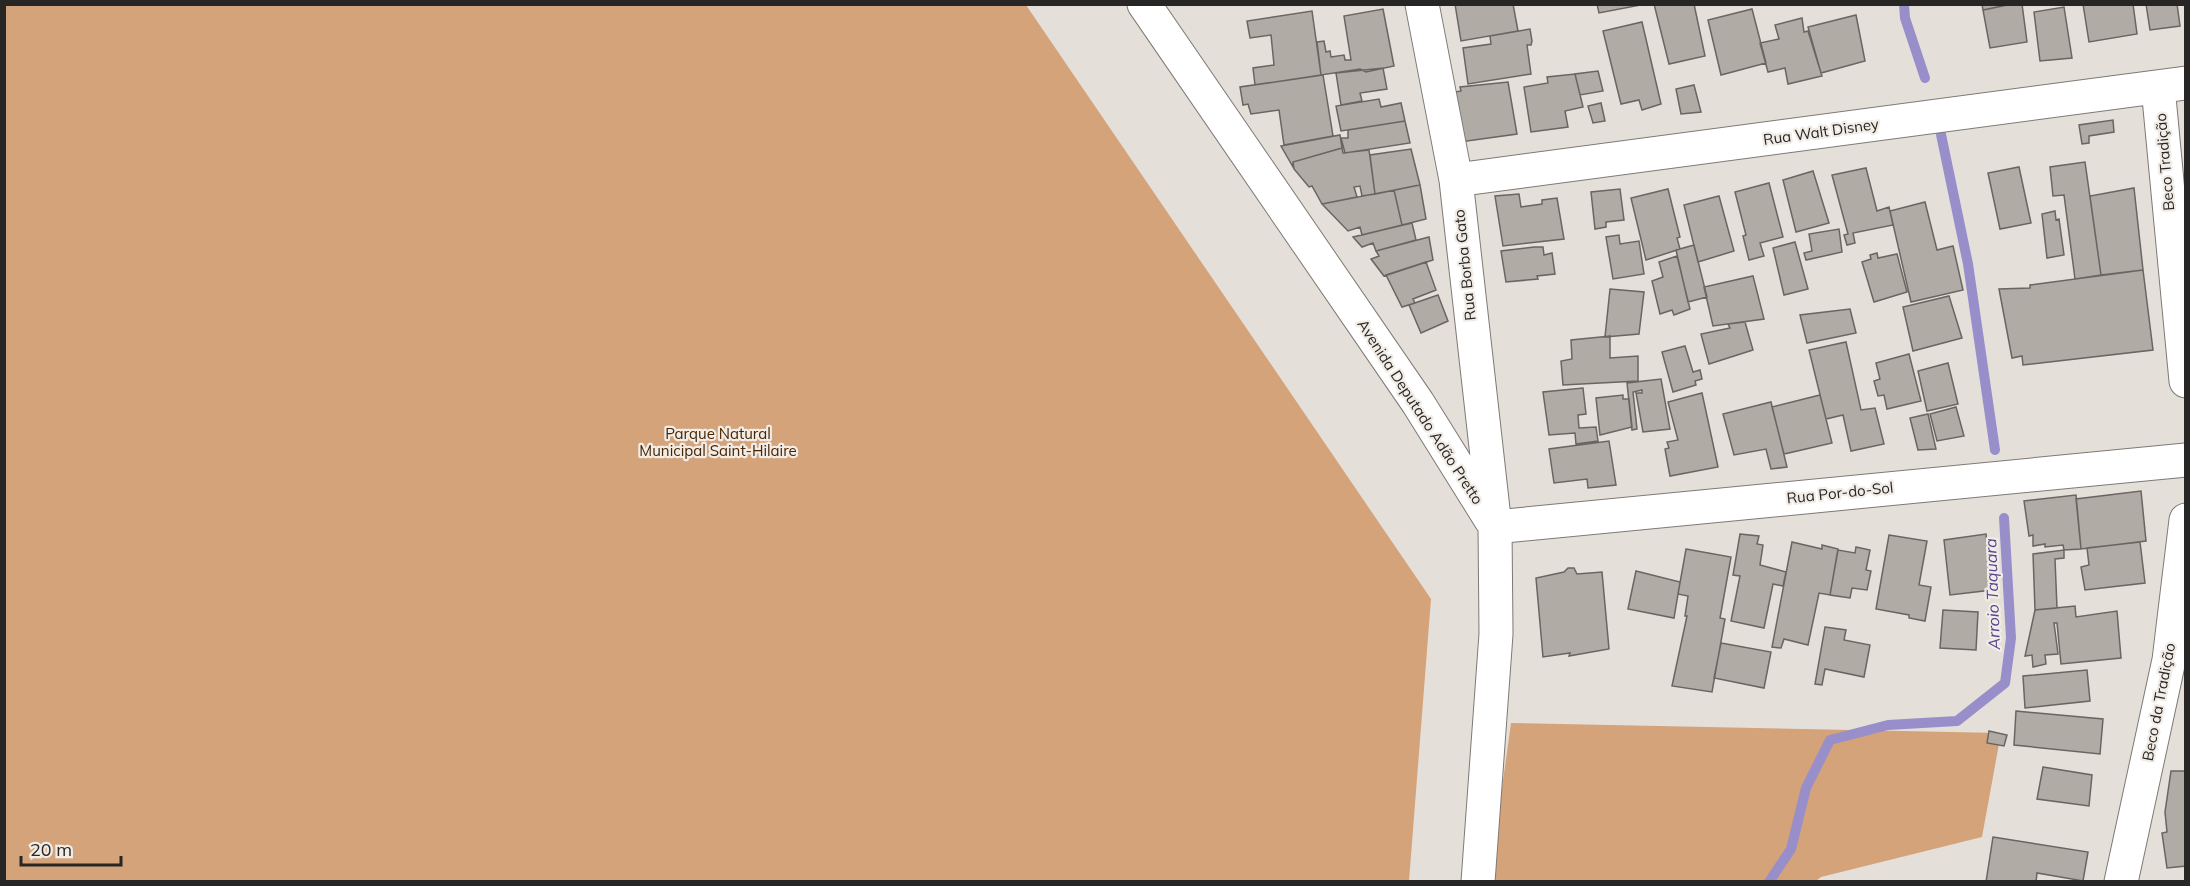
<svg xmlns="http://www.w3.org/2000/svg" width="2190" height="886" viewBox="0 0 2190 886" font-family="Mulish,sans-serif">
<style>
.green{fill:#d4a379}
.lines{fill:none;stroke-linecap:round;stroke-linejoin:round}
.stream{stroke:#988fca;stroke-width:10}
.building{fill:#b1aba6;stroke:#6a6560;stroke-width:1.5}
.minor-casing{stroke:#7f7974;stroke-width:35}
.minor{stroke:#fff;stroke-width:33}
.labels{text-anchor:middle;stroke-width:4.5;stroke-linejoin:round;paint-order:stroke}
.street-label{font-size:15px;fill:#282624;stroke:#f2ece7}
.park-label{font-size:15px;fill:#472500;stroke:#f2ece7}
.water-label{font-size:16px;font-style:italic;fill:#55458f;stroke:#f2ece7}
</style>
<rect width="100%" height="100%" fill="#e5dfda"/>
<path class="green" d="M5,4L1026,5L1431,599L1409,881H5Z
M1511,723L2001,733L1982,837L1821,877L1816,881L1489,882Z"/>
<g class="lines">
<path class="stream" d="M1904,4L1905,18L1925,78
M1938,120L1968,264L1995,450
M1769,882L1791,849L1806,788L1830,740L1888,725L1957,721L2005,683L2011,638L2004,518"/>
</g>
<path class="building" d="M1455,4H1513L1518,31L1461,41Z
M1597,4H1641V5L1599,13Z
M1654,4H1694L1705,56L1669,64Z
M1982,4H2012L1983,10Z
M2012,4H2022L2027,42L1990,48L1983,10Z
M2083,4H2133L2137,34L2089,42Z
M2146,4H2177L2180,26L2150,30Z
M2064,7L2072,58L2040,61L2034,12Z
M1383,9L1394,66L1366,72L1360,69L1321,75L1317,42L1324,41L1326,52L1330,51L1331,57L1344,55L1345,60H1351L1344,16Z
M1752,9L1766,63L1721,75L1708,20Z
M1312,11L1321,75L1255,85L1253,68L1274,65L1271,35L1250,38L1247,21Z
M1856,15L1865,61L1821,73L1808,27Z
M1802,18L1804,32L1808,31L1822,76L1788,84L1785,68L1768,72L1760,43L1779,39L1775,25Z
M1642,22L1661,104L1642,110L1639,100L1621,104L1603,31Z
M1530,29L1532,41L1531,45H1527L1531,74L1468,84L1463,48L1491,44L1490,36Z
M1383,68L1387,89L1360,93L1362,101L1341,105L1336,73Z
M1598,71L1603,91L1580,95L1575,74Z
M1575,74L1583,107L1565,111L1568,127L1531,132L1524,87L1548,83L1547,77Z
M1323,75L1333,136L1284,145L1279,110L1251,114L1248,104L1243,105L1240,87Z
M1508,82L1517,134L1460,142L1450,93L1461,91L1460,87Z
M1694,85L1701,112L1681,114L1676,89Z
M1379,99L1381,107L1401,103L1405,121L1341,131L1336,106Z
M1601,103L1605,121L1593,123L1588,106Z
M2113,120L2114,132L2089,136V143L2082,144L2079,125Z
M1405,121L1410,143L1345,153L1341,138H1348V130Z
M1340,135L1342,148L1293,162V167L1281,146Z
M1342,148L1343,153L1369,150L1375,194L1362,196L1360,186L1354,187L1357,197L1322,204L1312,186L1309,187L1294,169L1293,162Z
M1411,149L1420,185L1375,194L1370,155Z
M2085,162L2101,275L2075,279L2064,195L2053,196L2050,167Z
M2019,167L2031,223L2000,229L1988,173Z
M1866,168L1877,211L1889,207L1893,225L1853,233L1855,243L1847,245L1844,235L1848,234L1832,175Z
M1813,171L1829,223L1796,232L1783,180Z
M1769,183L1783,237L1760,243L1764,256L1749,260L1743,236L1746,235L1735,192Z
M1420,185L1426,219L1402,225L1394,190Z
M2134,188L2143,270L2101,275L2090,196Z
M1620,189L1624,220L1606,222V227L1595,229L1591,192Z
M1668,189L1680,237L1677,238L1680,249L1646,260L1631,198Z
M1394,190L1402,225L1362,235L1360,227L1348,231L1322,204Z
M1519,194L1521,207L1542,204V200L1557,198L1564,239L1503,246L1495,196Z
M1719,196L1734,251L1698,262L1684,205Z
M1925,202L1937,250L1953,246L1963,290L1911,302L1890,211Z
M2055,211L2056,220L2059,219L2064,255L2047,258L2042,214Z
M1412,223L1416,240L1376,251L1373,243L1362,247L1353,237Z
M1839,229L1842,252L1806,260L1804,253L1812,251L1809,234Z
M1619,235L1620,244L1639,241L1644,274L1613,279L1606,237Z
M1429,237L1433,260L1384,276L1371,259L1379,256L1376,251Z
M1795,242L1808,289L1784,295L1773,248Z
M1694,245L1707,297L1688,302L1676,250Z
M1534,247H1543L1544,255L1552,253L1555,274L1537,276L1538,279L1506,282L1501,251Z
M1877,253L1878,258L1897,254L1907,292L1874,302L1862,262L1871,259L1870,255Z
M1677,256L1690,309L1674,315L1672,310L1660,314L1652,281L1663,277L1659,262Z
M1426,262L1436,290L1413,299L1415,303L1402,307L1386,275Z
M2143,270L2153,350L2023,365L2022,356L2012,358L1999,289L2030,288V285Z
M1753,276L1764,319L1713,326L1704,287Z
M1610,289L1644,292L1639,334L1605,337Z
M1438,295L1448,321L1421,333L1409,305Z
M1949,296L1962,338L1913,351L1903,307Z
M1850,309L1856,333L1807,343L1800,315Z
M1745,322L1753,350L1709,364L1701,334L1730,328L1728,324Z
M1610,336V358L1638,356V381L1563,385L1561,361L1572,359L1571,340Z
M1846,342L1861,410L1875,408L1884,444L1851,451L1843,415L1826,419L1809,350Z
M1685,346L1693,372L1700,370L1702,379L1695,381L1696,385L1673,392L1662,352Z
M1909,354L1921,401L1887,409L1884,395L1878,396L1874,381L1880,379L1876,363Z
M1948,363L1958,404L1927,411L1918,371Z
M1661,379L1670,429L1643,432L1636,393H1642V390L1633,392L1637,429L1632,430L1627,383Z
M1583,388L1586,414L1578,415L1579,428L1596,427L1598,441L1576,444L1575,433L1549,435L1543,392Z
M1702,393L1718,467L1670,476L1665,449L1669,448L1667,442L1678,440L1668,402Z
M1623,395V399H1629L1632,427L1600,435L1596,398Z
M1820,395L1832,443L1784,454L1772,407Z
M1771,402L1787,467L1771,469L1766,449L1734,455L1723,414Z
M1956,407L1964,436L1937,441L1930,414Z
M1928,414L1936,449L1918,450L1910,418Z
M1609,441L1616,485L1588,488L1587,479L1554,483L1549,449Z
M2141,491L2146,541L2081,549L2076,499Z
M2076,495L2081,549L2064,550L2063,545L2045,547V544L2033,546V535L2029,536L2024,501Z
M1740,534L1759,536L1757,544L1763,545L1760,565L1786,572L1783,586L1773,584L1764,628L1731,621L1740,576L1733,575Z
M1986,534L1992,590L1950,595L1944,540Z
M1889,535L1927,541L1919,585L1931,587L1925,621L1909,618V615L1876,609Z
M1792,542L1822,549V545L1838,549L1830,595L1819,593L1808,645L1784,639L1781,648L1772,647Z
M2140,542L2145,583L2085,590L2081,567L2089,565L2087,548Z
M1856,547L1870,550L1866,570L1871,571L1867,590L1852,588L1850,598L1830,595L1838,550L1855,553Z
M1686,549L1731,557L1720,618L1725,619L1712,692L1672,686L1687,616H1685L1688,596L1678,594Z
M2064,550V558L2055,559L2057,608L2035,610L2033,554Z
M1568,568H1574L1577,574L1602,572L1609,649L1569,656L1570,653L1543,657L1536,578L1564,572Z
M1636,571L1680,582L1674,618L1628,609Z
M2075,606L2076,617L2117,611L2121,658L2061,664L2057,623H2054L2058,654L2045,655L2046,664L2033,667L2032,655L2025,656L2035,610Z
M1943,610L1978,612L1976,650L1940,648Z
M1825,627L1846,630L1844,640L1870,645L1864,677L1825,669L1822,685L1815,684Z
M1721,643L1771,652L1764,688L1714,678Z
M2087,670L2090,701L2025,708L2023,676Z
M2016,711L2103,719L2100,754L2014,745Z
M1989,731L2007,735L2004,746L1987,743Z
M2043,767L2092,775L2089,806L2037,799Z
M2171,771H2186V866L2167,868L2162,833L2167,832L2165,812Z
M1993,837L2088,852L2083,881L2037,873L2036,882H1986Z"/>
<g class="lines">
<g class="minor-casing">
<path id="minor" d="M1144,4L1418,403L1491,520
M1422,4L1456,180L1495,527L1496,634L1478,882
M2158,87L2186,381
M1456,180L2186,83
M1495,527L2186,460
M2121,882L2169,660L2186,520"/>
</g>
<use href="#minor" class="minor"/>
</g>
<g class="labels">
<g class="street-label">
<text transform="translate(1821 132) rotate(-8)" y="5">Rua Walt Disney</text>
<text transform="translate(2165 162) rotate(-95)" y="5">Beco Tradição</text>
<text transform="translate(1465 265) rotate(-96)" y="5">Rua Borba Gato</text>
<text transform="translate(1420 412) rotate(57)" y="5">Avenida Deputado Adão Pretto</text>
<text transform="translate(1840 493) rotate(-6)" y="5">Rua Por-do-Sol</text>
<text transform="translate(2159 702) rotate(-79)" y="5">Beco da Tradição</text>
</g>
<g class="park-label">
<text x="718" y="439">Parque Natural<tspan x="718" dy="17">Municipal Saint-Hilaire</tspan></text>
</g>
<g class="water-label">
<text transform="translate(1992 594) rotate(-92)" y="6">Arroio Taquara</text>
</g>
</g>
<rect width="2190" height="886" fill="none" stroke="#282624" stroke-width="12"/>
<path d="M21 856v9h100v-9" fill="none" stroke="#282624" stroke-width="3"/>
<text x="30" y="856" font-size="18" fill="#282624" stroke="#f2ece7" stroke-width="4.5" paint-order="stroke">20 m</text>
</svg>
